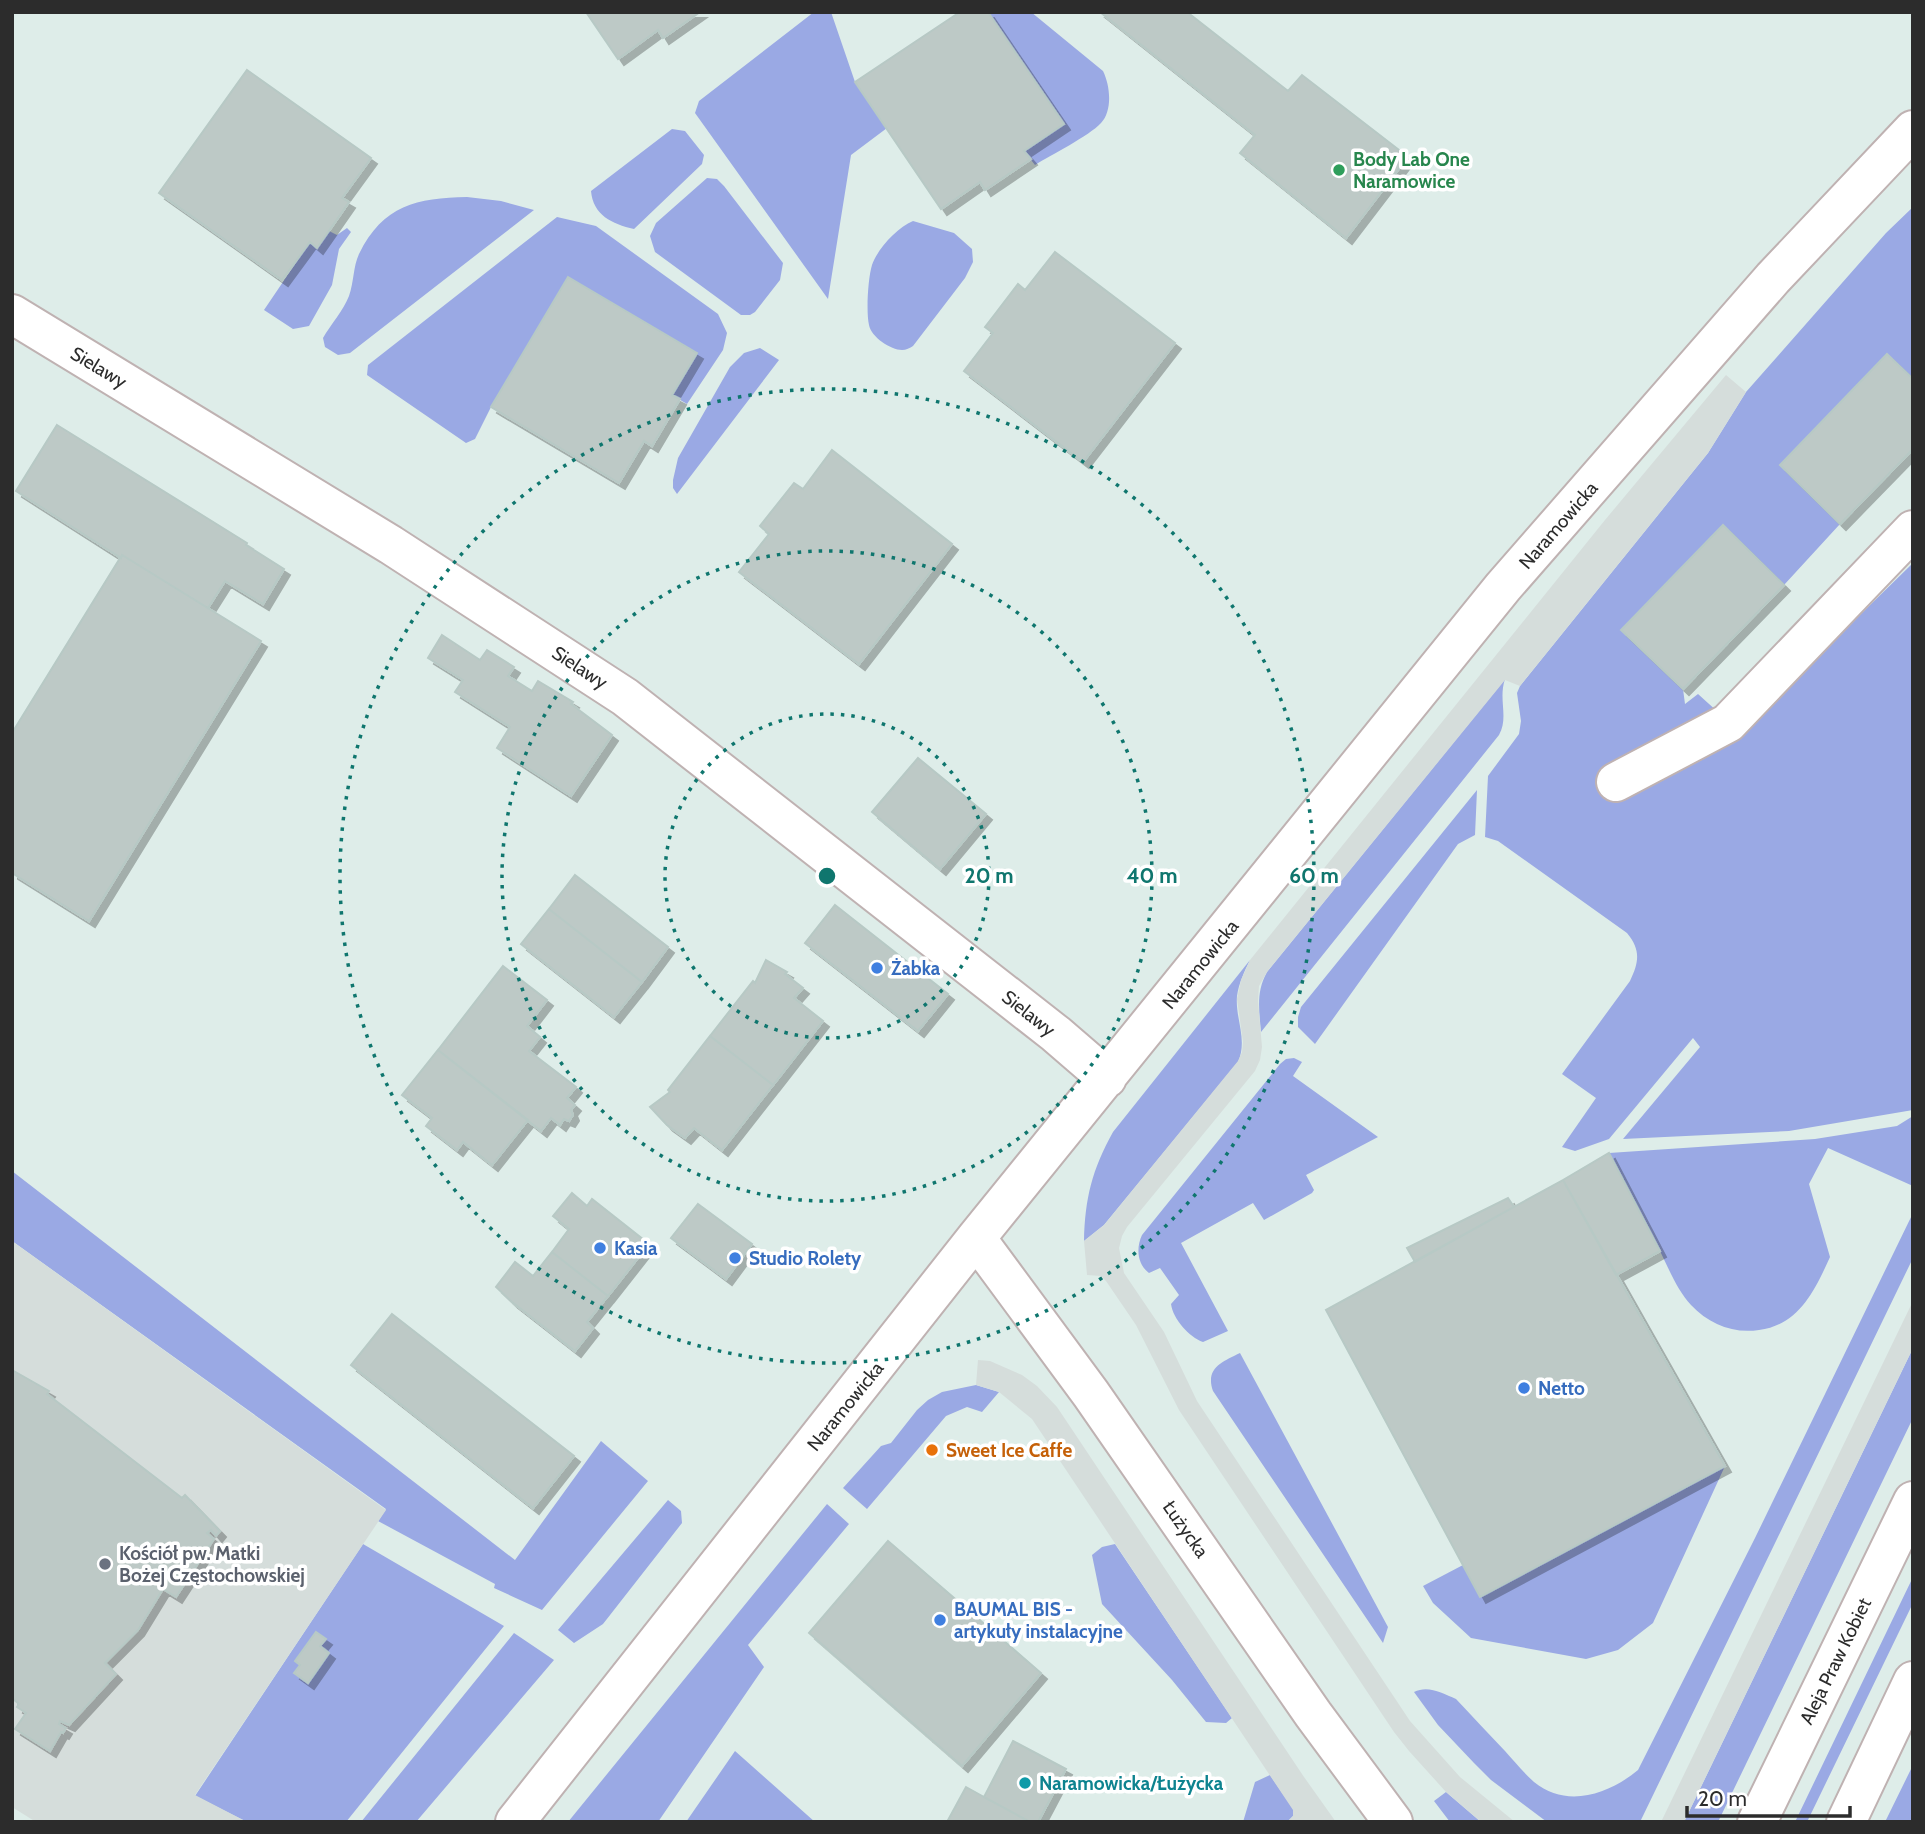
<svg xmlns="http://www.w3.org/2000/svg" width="1925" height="1834" viewBox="0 0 1925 1834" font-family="Cabin,sans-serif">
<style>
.green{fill:#9aa9e4}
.plaza{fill:#d5dddb}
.building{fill:#bdc9c6;stroke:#b7c9c5;stroke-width:2;filter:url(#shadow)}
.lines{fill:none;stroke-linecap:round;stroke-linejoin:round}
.minor-casing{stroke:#bfb2b2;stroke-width:42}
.tertiary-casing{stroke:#bfb2b2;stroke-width:42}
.minor{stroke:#fff;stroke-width:38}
.tertiary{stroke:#fff;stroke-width:38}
.ring{fill:none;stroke:#0f766e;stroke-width:3.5;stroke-dasharray:3.5 7}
.leisure-dot{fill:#2e9e5b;stroke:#fff;stroke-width:2.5}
.shop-dot{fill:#3f7fe0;stroke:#fff;stroke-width:2.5}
.food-dot{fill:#e8710a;stroke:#fff;stroke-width:2.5}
.worship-dot{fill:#6b7280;stroke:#fff;stroke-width:2.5}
.culture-dot{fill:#0f9aa8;stroke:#fff;stroke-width:2.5}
.labels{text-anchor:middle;stroke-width:7;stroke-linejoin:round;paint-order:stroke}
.leisure-label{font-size:19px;font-weight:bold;fill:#27864d;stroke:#fff;text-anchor:start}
.street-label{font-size:19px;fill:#2c2c2c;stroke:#fff}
.shop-label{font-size:19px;font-weight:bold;fill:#366cbe;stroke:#fff;text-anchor:start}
.food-label{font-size:19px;font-weight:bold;fill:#c56008;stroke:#fff;text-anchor:start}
.worship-label{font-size:19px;font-weight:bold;fill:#5b616d;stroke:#fff;text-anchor:start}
.culture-label{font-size:19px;font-weight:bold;fill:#0d838f;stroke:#fff;text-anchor:start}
.centre{fill:#0f766e;stroke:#fff;stroke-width:3.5}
.ring-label{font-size:21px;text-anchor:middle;font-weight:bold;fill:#0f766e;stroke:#fff;stroke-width:7;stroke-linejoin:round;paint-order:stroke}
</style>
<defs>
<filter id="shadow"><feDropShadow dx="6" dy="6" stdDeviation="0" flood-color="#0004"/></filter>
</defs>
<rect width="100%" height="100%" fill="#deede9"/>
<path class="green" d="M814,12H831L855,82L887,128L851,155L828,299L695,113L699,101Z
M988,12H1031L1103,71C1110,85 1113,110 1101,123C1089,136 1051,155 1035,165L1024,151L1064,124Z
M672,129L685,131L704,155L702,164L634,229C612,224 593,215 591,191Z
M707,178L717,179L724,186L783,263L780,280L755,312L750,315H741L655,252L650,236L656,223Z
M467,197L501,201L534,210L350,353L338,355L325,347L323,338C331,324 343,311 349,296C354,282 353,267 359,254C383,205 417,198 467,197Z
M1913,207V379L1887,355L1780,465L1840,524L1784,585L1723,525L1621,630L1683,689L1685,704L1698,694L1740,732L1913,563V1110L1789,1131L1623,1139L1700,1047L1693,1038L1609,1139L1575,1151L1562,1147L1596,1098L1562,1074L1630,981C1639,962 1641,950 1627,933L1498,841L1485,837L1488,776L1519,734L1521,721L1517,693L1520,686L1708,453L1746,392L1886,233Z
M557,217L596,226L718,314L727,333L723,350L687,404L672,395L697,353L568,277L491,407L475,439L466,443L367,375L368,365Z
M913,221L954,233L972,249L973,262L965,278L913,346C910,348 906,350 902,350C891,350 871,337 869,325C866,312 868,278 872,265C878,248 897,228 913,221Z
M347,228L351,232L339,249L332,285L309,326L293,329L264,310L310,242L317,247L329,231L337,235Z
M760,348L779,360L677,494L673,488V480L678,458L730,367L744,353Z
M1505,679C1498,700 1509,717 1499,735L1261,1032C1259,1009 1256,992 1267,972Z
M1477,790L1475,835L1458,844L1315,1044L1298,1027V1017L1301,1007Z
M1250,960C1244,972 1239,983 1237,996C1235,1019 1248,1039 1238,1062L1104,1225L1084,1241C1085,1198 1092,1170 1113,1132Z
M1294,1058L1302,1062L1293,1076L1378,1137L1306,1175L1314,1190L1312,1193L1264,1220L1253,1203L1181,1243L1228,1331L1203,1342C1189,1337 1173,1319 1171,1304L1179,1295L1160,1268L1149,1273C1137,1264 1136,1248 1142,1235L1280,1064L1286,1059Z
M1913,1116V1186L1828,1148L1809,1184L1830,1257C1815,1290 1799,1325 1759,1330C1733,1334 1709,1324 1691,1305C1677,1290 1668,1267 1659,1249C1642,1217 1626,1185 1609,1153L1815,1139L1897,1126Z
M12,1171L515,1560L601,1441L648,1481L542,1610L494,1588L495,1584L378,1521L386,1509L12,1241Z
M1913,1213V1258L1640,1822H1547L1491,1780L1474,1763L1438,1725L1414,1692C1428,1685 1442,1693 1456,1699C1472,1716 1488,1733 1505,1751C1514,1761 1524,1773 1534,1782C1567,1809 1609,1794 1638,1770L1755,1538Z
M1913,1348V1418L1718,1822H1684Z
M1240,1353L1388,1627L1383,1643L1213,1391C1205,1368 1222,1362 1240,1353Z
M976,1385L999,1392L982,1412L967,1407L946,1416L867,1509L843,1488L881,1446L891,1443L917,1410L928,1400L942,1392Z
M1725,1466L1653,1623L1618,1650L1586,1659L1471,1638L1433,1603L1423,1586L1463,1565L1480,1597Z
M668,1500L681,1511L682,1523L603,1624L574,1643L558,1630Z
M827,1504L849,1524L748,1645L764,1667L658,1822H568Z
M363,1544L504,1626L346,1822H247L195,1796Z
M1115,1544L1232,1718L1226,1723L1206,1722L1172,1680L1102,1604L1092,1555L1102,1547Z
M1913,1577V1603L1807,1822H1795Z
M514,1633L554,1660L416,1822H361Z
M735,1751L815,1822H686Z
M1913,1765V1822H1885Z
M1270,1775L1294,1810L1293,1816L1287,1822H1243L1255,1782Z
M1446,1792L1481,1822H1450L1434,1801Z"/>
<path class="plaza" d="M1726,375L1746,392L1708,453L1520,686L1505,680L1267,972L1259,986L1258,1001L1262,1047L1260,1060L1255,1071L1127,1227L1122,1236L1119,1248L1124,1273L1164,1332L1197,1401L1410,1721L1460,1777L1515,1822H1481L1446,1792L1409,1751L1394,1732L1179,1410L1136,1325L1106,1281L1101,1276L1087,1275L1084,1241L1104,1225L1238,1061L1242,1052L1243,1042L1237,999L1241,980L1250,960L1605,520Z
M12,1241L386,1510L195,1795L247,1822H36L12,1807V1698L26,1713L15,1729L50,1751L61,1732L63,1733L66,1728L59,1724L60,1721L105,1663L138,1630L163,1589L176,1597L213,1540L207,1533L211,1530L216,1535L185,1496L182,1498L47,1394L48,1390L12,1370Z
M1913,1301V1348L1684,1822H1661Z
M978,1360L990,1361L1022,1375L1037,1386L1057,1407L1304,1777L1336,1822H1287L1293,1816V1810L1032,1419L999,1392L976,1385Z"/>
<path class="building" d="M586,12H700L663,38L658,30L618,59Z
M960,12H988L1064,124L1024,151L1031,159L985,190L980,182L941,209L855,82Z
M1100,12H1187L1288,91L1302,75L1408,157L1346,238L1240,153L1255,135Z
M247,70L371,158L342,198L349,202L317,248L310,242L282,280L159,193Z
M1055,252L1175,343L1083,462L964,371L993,333L985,327L995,314L1018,284L1025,290Z
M568,277L697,353L672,395L680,399L652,446L644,441L619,483L491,407Z
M1887,354L1913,379V449L1840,524L1780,465Z
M57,425L247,543L246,545L284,569L263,604L225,581L208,608L122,555L121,558L16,491Z
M832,450L952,544L859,664L739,572L769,534L760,526L794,483L803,489Z
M1723,525L1784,585L1683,689L1621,630Z
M122,555L261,641L89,921L12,873V733Z
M442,635L480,660L487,650L514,667L508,676L532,691L538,681L573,702L571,704L612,735L571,796L497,748L510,727L455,692L463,680L428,658Z
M918,758L986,814L940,869L872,812Z
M575,875L668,947L642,982L549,909Z
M835,905L948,994L918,1031L805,943Z
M549,909L642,982L614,1017L521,944Z
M766,960L787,972L785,974L803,988L794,998L823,1021L773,1085L710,1036L753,981L755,983Z
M503,966L547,1000L527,1026L540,1037L529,1051L576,1087L567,1098L575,1105L571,1110L573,1115L569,1121L564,1119L560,1125L551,1118L541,1131L438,1050Z
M710,1036L773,1085L722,1150L694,1128L685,1138L667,1125L650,1107L670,1092L668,1090Z
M438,1050L528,1120L492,1165L463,1142L457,1150L426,1126L432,1118L402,1095Z
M1609,1153L1660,1251L1616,1275L1563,1180Z
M1563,1180L1725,1466L1480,1597L1326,1310Z
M572,1193L587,1206L592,1199L649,1244L608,1296L552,1252L569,1229L553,1216Z
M1508,1198L1514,1207L1415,1262L1407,1248Z
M698,1204L752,1244L726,1279L671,1238Z
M552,1252L608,1296L587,1322L593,1328L575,1351L512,1302L496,1287L515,1262L533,1276Z
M392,1314L574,1456L533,1508L351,1365Z
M12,1370L49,1391L47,1394L182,1498L185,1495L220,1531L216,1536L211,1530L207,1533L214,1539L176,1597L163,1589L138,1630L105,1663L116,1674L69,1725L60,1721L59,1724L66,1728L63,1733L61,1732L50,1751L15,1729L26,1713L17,1707L19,1704L12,1698Z
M888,1541L1041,1673L962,1766L809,1633Z
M316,1632L326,1639L320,1646L329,1653L308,1683L294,1673L300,1665L295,1661Z
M1013,1741L1066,1769L1038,1822H1030L984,1797Z
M966,1787L984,1797L1030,1822H947Z"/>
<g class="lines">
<g class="minor-casing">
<path id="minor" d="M12,314L391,545L625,697L1056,1034L1107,1078
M1616,782L1728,723L1913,530
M976,1238L1091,1394L1313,1714L1393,1822
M515,1822L976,1238L1503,587L1773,278L1913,130"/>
</g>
<g class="tertiary-casing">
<path id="tertiary" d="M1757,1822L1913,1501
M1846,1822L1913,1681"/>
</g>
<use href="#minor" class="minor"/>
<use href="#tertiary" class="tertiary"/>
</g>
<g class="ring">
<circle cx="827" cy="876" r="162"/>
<circle cx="827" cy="876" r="325"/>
<circle cx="827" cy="876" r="487"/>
</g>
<circle class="leisure-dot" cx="1339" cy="170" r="7"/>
<g class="shop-dot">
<circle cx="877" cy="968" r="7"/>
<circle cx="600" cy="1248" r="7"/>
<circle cx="735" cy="1258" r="7"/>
<circle cx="1524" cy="1388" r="7"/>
<circle cx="940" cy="1620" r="7"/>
</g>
<circle class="food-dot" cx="932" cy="1450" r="7"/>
<circle class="worship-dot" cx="105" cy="1564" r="7"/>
<circle class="culture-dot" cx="1025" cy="1783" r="7"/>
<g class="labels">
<g class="leisure-label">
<text x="1353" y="166">Body Lab One<tspan x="1353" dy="22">Naramowice</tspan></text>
</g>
<g class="street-label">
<text transform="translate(99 367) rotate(31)" y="7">Sielawy</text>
<text transform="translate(1558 525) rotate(-49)" y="7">Naramowicka</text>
<text transform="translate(580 667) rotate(33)" y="7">Sielawy</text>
<text transform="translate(1200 964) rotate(-51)" y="7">Naramowicka</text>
<text transform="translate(1029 1013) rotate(38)" y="7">Sielawy</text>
<text transform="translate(845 1406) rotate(-51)" y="7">Naramowicka</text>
<text transform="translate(1186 1529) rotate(55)" y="7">Łużycka</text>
<text transform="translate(1835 1661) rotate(-64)" y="7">Aleja Praw Kobiet</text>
</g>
<g class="shop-label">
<text x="891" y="975">Żabka</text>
<text x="614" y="1255">Kasia</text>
<text x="749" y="1265">Studio Rolety</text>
<text x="1538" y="1395">Netto</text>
<text x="954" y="1616">BAUMAL BIS -<tspan x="954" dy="22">artykuły instalacyjne</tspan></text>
</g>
<g class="food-label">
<text x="946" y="1457">Sweet Ice Caffe</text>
</g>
<g class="worship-label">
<text x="119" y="1560">Kościół pw. Matki<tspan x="119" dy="22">Bożej Częstochowskiej</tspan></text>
</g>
<g class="culture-label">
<text x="1039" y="1790">Naramowicka/Łużycka</text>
</g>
</g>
<circle cx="827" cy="876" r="10" class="centre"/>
<g class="ring-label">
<text x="989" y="883">20 m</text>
<text x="1152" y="883">40 m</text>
<text x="1314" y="883">60 m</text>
</g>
<rect width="1925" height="1834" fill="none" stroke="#2c2c2c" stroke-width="28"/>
<path d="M1687 1806v10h163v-10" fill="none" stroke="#2c2c2c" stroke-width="3.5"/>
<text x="1698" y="1806" font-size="21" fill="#2c2c2c" stroke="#ffffff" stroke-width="5" paint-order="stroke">20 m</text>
</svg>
